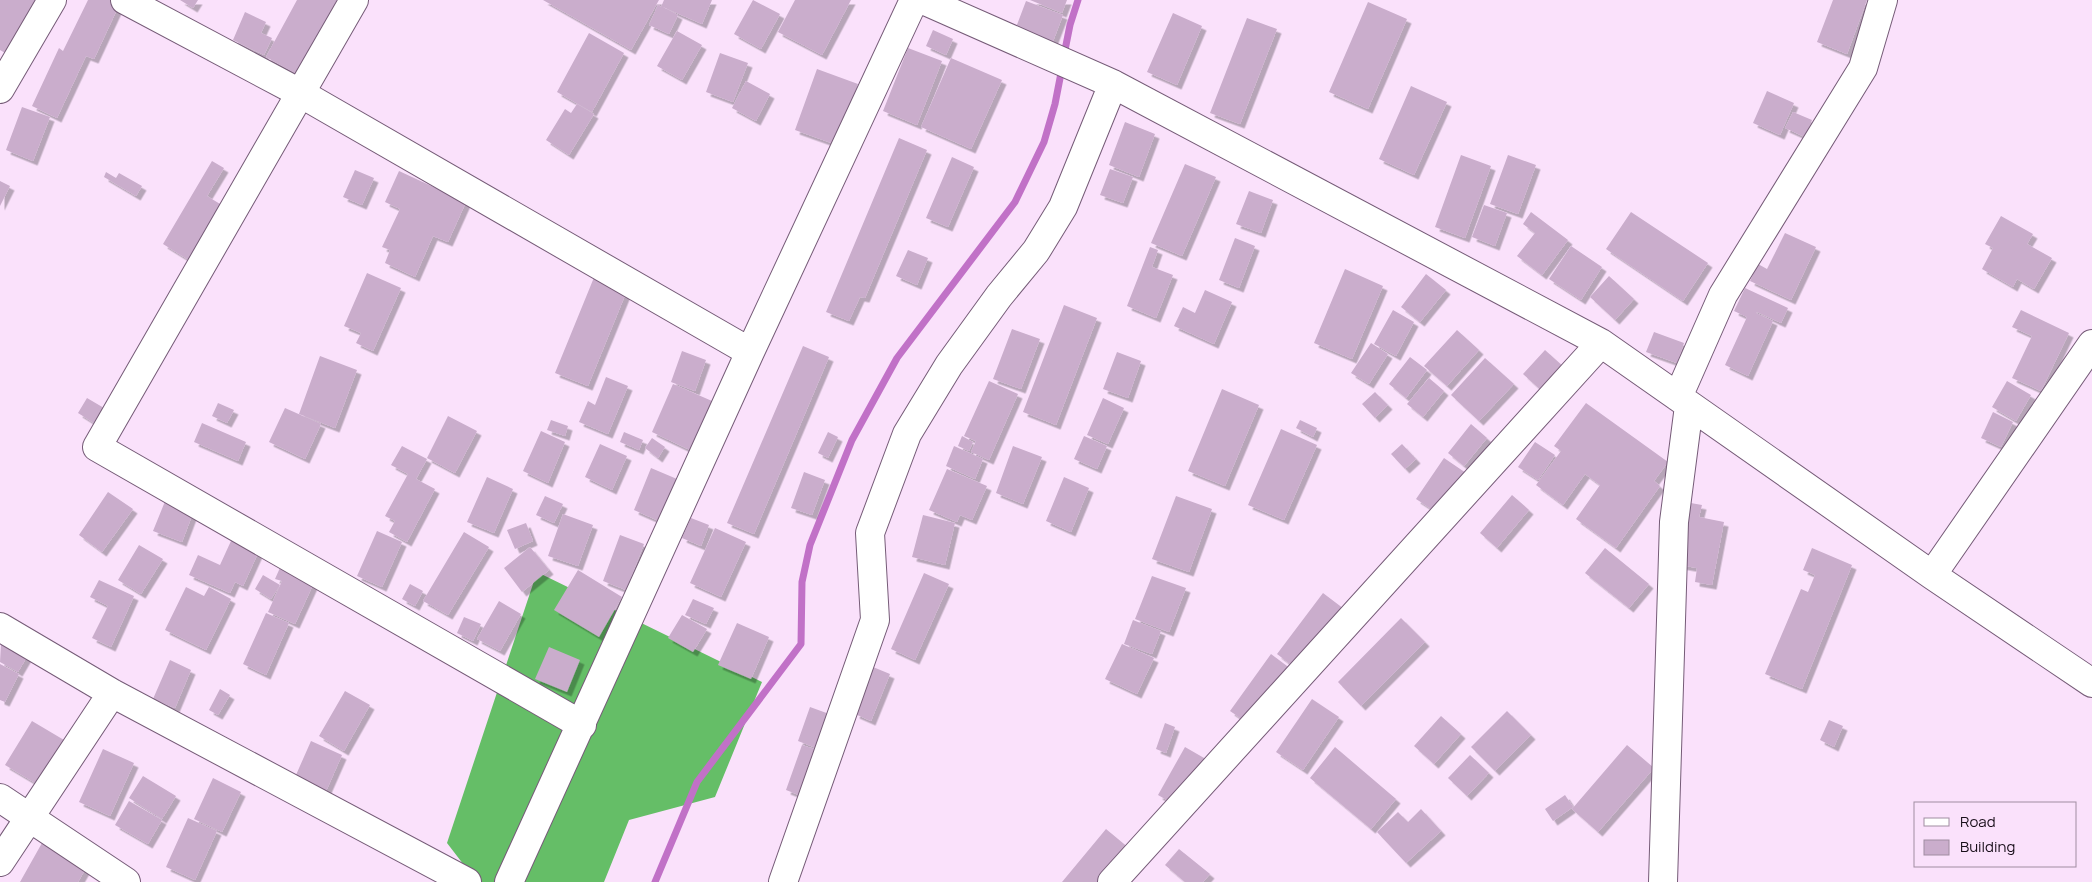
<svg xmlns="http://www.w3.org/2000/svg" width="2092" height="882" viewBox="0 0 2092 882" font-family="Manrope,sans-serif">
<style>
.forest{fill:#65be67}
.lines{fill:none;stroke-linecap:round;stroke-linejoin:round}
.stream{stroke:#c171c7;stroke-width:7}
.building{fill:#caadcc;filter:url(#shadow)}
.minor-casing{stroke:#755b77;stroke-width:30}
.minor{stroke:#fff;stroke-width:28}
</style>
<defs>
<filter id="shadow"><feDropShadow dx="4.5" dy="4.5" stdDeviation="0" flood-color="#0004"/></filter>
</defs>
<rect width="100%" height="100%" fill="#fae1fb"/>
<path class="forest" d="M537,572L762,682L715,797L629,820L604,882H477L447,843Z"/>
<g class="lines">
<path class="stream" d="M1064,55L1070,25L1078,0
M655,882L697,782L801,644L802,582L810,545L852,440L897,358L1015,202L1044,142L1055,104L1062,68"/>
</g>
<path class="building" d="M0,0H43L12,57L0,50Z
M88,0H114L120,3L94,59L86,56L57,118L32,106L59,48L63,51Z
M180,0H198L193,8Z
M297,0H337L297,74L266,57Z
M543,0H659L631,50Z
M664,0H712L702,24L663,7L678,15L669,34L649,25L658,5L661,7Z
M753,0L780,14L761,49L734,34Z
M795,0H851L822,55L778,32Z
M1030,0H1067L1062,13Z
M1833,0H1867L1847,54L1817,42Z
M1026,1L1063,15L1052,44L1015,30Z
M1368,2L1407,19L1368,109L1329,92Z
M245,12L266,22L261,33L272,38L264,55L233,40Z
M1173,13L1202,26L1177,85L1147,72Z
M1247,18L1277,29L1240,124L1210,113Z
M933,30L953,39L946,55L926,46Z
M677,31L702,45L682,80L657,66Z
M589,33L624,53L592,112L557,92Z
M908,48L942,61L917,125L883,111Z
M720,53L748,63L733,102L706,92Z
M951,58L1002,80L971,149L921,127Z
M817,69L858,84L837,145L795,130Z
M746,81L770,94L756,121L732,108Z
M1411,86L1447,102L1414,175L1379,159Z
M1767,91L1794,103L1780,135L1753,123Z
M577,104L594,114L569,155L546,140L565,109L571,113Z
M22,107L50,117L33,161L6,150Z
M1793,112L1812,120L1805,137L1785,128Z
M1125,122L1155,134L1139,177L1109,165Z
M899,138L927,150L865,298L860,297L849,321L826,312Z
M1461,155L1491,166L1465,238L1435,227Z
M1508,155L1536,165L1518,214L1490,204Z
M952,157L974,167L948,227L926,218Z
M212,161L224,168L207,196L225,207L192,262L163,244Z
M1185,164L1216,177L1182,256L1151,243Z
M1110,169L1133,177L1123,203L1100,195Z
M355,170L374,178L362,205L343,197Z
M399,171L466,202L448,242L433,236L415,277L385,263L390,250L382,247L400,209L385,202Z
M106,172L116,178L119,173L142,186L136,196L104,177Z
M0,181L10,186L0,206Z
M1249,191L1273,200L1261,233L1236,224Z
M1484,205L1507,213L1495,246L1472,237Z
M1531,212L1568,240L1542,275L1517,256L1535,233L1523,224Z
M1631,212L1708,263L1683,301L1606,249Z
M2001,216L2033,234L2027,244L2052,258L2034,289L2017,279L2013,287L1982,269L1993,248L1985,244Z
M1785,233L1816,247L1791,300L1750,281L1758,264L1767,269Z
M1235,238L1255,246L1239,288L1219,280Z
M1571,246L1602,267L1581,300L1549,279Z
M1150,247L1158,250L1152,267L1173,275L1156,318L1127,306Z
M908,250L928,258L917,285L896,276Z
M1345,269L1383,286L1352,359L1314,343Z
M367,273L401,288L373,351L356,343L361,333L344,326Z
M1426,274L1446,290L1420,322L1401,307Z
M595,275L628,288L588,386L555,373Z
M1609,276L1634,299L1615,320L1590,297Z
M1745,288L1788,308L1781,323L1757,312L1756,313L1773,321L1748,376L1725,365L1747,317L1734,311Z
M1205,290L1232,302L1214,344L1174,326L1183,307L1195,313Z
M1064,305L1097,318L1056,425L1023,412Z
M1393,310L1414,322L1396,356L1374,344Z
M2021,310L2069,333L2041,391L2012,378L2032,336L2012,327Z
M1012,329L1040,339L1021,389L993,379Z
M1457,330L1479,350L1447,386L1424,366Z
M1654,332L1684,343L1677,363L1646,352Z
M1371,343L1388,354L1369,384L1351,373Z
M803,346L829,357L754,534L727,523Z
M1545,350L1566,369L1544,393L1523,374Z
M682,351L706,360L695,391L671,382Z
M1117,352L1141,361L1128,398L1103,389Z
M320,356L357,370L335,428L299,414Z
M1410,357L1427,370L1406,398L1389,384Z
M1485,358L1514,384L1479,421L1451,395Z
M606,377L628,386L608,434L579,422L588,401L595,405Z
M1429,378L1444,391L1423,417L1407,404Z
M989,381L1018,394L989,460L971,452L976,441L964,436Z
M2007,381L2031,395L2016,421L1992,407Z
M673,384L712,401L690,450L652,432Z
M1222,389L1259,405L1225,486L1188,471Z
M1375,392L1388,405L1375,418L1362,404Z
M87,398L104,408L94,423L78,413Z
M1103,398L1124,408L1108,444L1087,435Z
M218,403L234,410L227,423L212,416Z
M1586,403L1668,462L1654,481L1660,486L1616,548L1576,519L1600,485L1585,474L1563,505L1536,485L1561,451L1554,446Z
M285,408L321,424L305,459L269,442Z
M1993,412L2013,422L2001,447L1981,438Z
M448,416L477,431L455,473L427,458Z
M551,420L568,426L565,436L547,430Z
M1300,420L1317,428L1313,437L1296,428Z
M202,423L246,442L238,461L194,442Z
M1471,424L1487,438L1464,466L1448,453Z
M1281,429L1317,445L1284,520L1248,505Z
M541,431L565,442L548,483L523,471Z
M624,432L643,440L639,450L620,442Z
M828,432L838,437L828,458L818,453Z
M962,436L973,442L969,451L958,446Z
M1084,436L1107,446L1097,469L1074,459Z
M652,438L665,447L658,458L645,448Z
M1535,442L1555,455L1538,480L1518,467Z
M600,444L627,456L612,490L585,477Z
M1402,444L1416,459L1405,469L1391,454Z
M402,446L427,459L416,479L435,489L407,542L389,532L395,521L385,516L408,474L391,465Z
M954,446L983,459L975,479L946,466Z
M1013,446L1042,457L1023,504L996,493Z
M1444,458L1466,473L1439,514L1416,499Z
M651,468L677,479L659,521L634,510Z
M947,469L987,486L972,520L960,515L957,522L929,510Z
M804,472L825,480L812,515L791,508Z
M487,477L513,489L494,533L467,522Z
M1064,477L1089,488L1071,532L1046,521Z
M108,492L133,509L102,552L79,535Z
M168,494L196,505L182,542L153,531Z
M1512,495L1529,510L1497,548L1480,533Z
M545,496L563,504L554,523L536,515Z
M1176,496L1212,509L1189,572L1152,559Z
M1685,502L1702,505L1699,517L1724,522L1712,585L1695,582L1697,568L1674,564Z
M563,514L593,525L578,566L548,556Z
M923,515L955,523L945,565L912,557Z
M691,518L709,525L701,546L682,538Z
M526,523L533,541L515,549L507,530Z
M715,528L746,542L721,597L690,583Z
M236,530L263,542L243,586L235,582L230,593L189,575L198,555L220,565Z
M377,531L402,542L382,587L357,576Z
M464,532L489,547L448,615L423,601Z
M620,535L644,544L626,590L603,581Z
M139,545L163,559L141,594L118,580Z
M530,547L549,570L522,592L504,568Z
M1605,548L1649,584L1629,608L1585,573Z
M1812,548L1852,565L1802,689L1765,674L1801,589L1808,592L1815,575L1803,570Z
M283,561L317,576L295,624L268,612L282,581L275,579Z
M578,570L622,597L599,637L554,610Z
M924,573L949,584L915,660L891,649Z
M263,575L280,585L271,599L255,589Z
M1152,576L1186,588L1169,632L1135,619Z
M99,580L134,596L111,647L92,638L108,606L90,597Z
M410,584L423,591L415,606L402,599Z
M186,587L204,596L209,587L231,599L206,650L165,630Z
M1323,593L1348,612L1302,673L1277,654Z
M693,599L714,608L706,624L685,615Z
M499,601L521,614L500,651L477,639Z
M266,613L289,623L266,675L243,664Z
M682,615L707,629L693,652L668,638Z
M464,617L481,624L473,641L457,633Z
M1401,618L1425,642L1361,706L1338,682Z
M1133,620L1161,631L1152,654L1124,644Z
M737,623L769,637L751,679L718,665Z
M15,639L32,648L18,672L0,662L1,644L9,649Z
M1122,644L1154,658L1137,694L1105,679Z
M549,647L580,660L567,692L535,679Z
M1271,654L1295,672L1255,728L1230,711Z
M170,660L191,670L175,708L153,699Z
M0,664L19,674L5,702L0,700Z
M873,667L890,674L871,721L855,714Z
M220,689L230,695L218,715L209,710Z
M345,691L370,705L344,751L319,736Z
M1312,699L1339,717L1303,770L1276,752Z
M810,707L832,715L819,749L798,741Z
M1507,711L1531,735L1495,771L1471,747Z
M1441,716L1461,734L1434,764L1414,746Z
M1829,720L1843,726L1834,747L1820,740Z
M32,721L64,740L37,784L5,765Z
M1165,723L1175,727L1166,753L1156,749Z
M311,741L342,755L323,798L292,784Z
M802,745L821,751L804,797L786,790Z
M1627,745L1654,768L1598,832L1572,809Z
M1185,747L1211,762L1184,810L1158,795Z
M1335,747L1396,799L1371,829L1310,778Z
M103,749L134,763L110,816L79,802Z
M1470,755L1489,773L1467,796L1448,778Z
M143,776L176,796L162,819L129,798Z
M213,778L241,792L222,832L194,819Z
M1565,795L1573,807L1553,821L1545,809Z
M129,801L162,820L148,844L115,825Z
M1421,809L1441,831L1406,863L1377,832L1398,812L1408,822Z
M188,818L217,831L195,880L166,867Z
M1106,829L1136,854L1112,882H1062Z
M42,843L86,868L78,882H20Z
M1179,849L1210,874L1203,882H1185L1165,865Z"/>
<g class="lines">
<g class="minor-casing">
<path id="minor" d="M125,0L300,93L750,352
M354,0L97,447L582,725
M923,0L1113,84L1601,343L1932,575L2092,683
M0,89L52,0
M1678,397L1723,295L1863,68L1883,0
M1932,575L2092,344
M0,627L112,693L467,882
M0,798L126,882
M0,862L112,693
M509,882L750,352L914,0
M783,882L875,620L870,533L907,434L949,365L999,296L1036,251L1063,207L1113,84
M1112,882L1601,343
M1663,882L1674,522L1689,406"/>
</g>
<use href="#minor" class="minor"/>
</g>
<rect x="1914" y="802" width="162" height="65" fill="#fae1fb" stroke="#a08da1"/>
<rect x="1924" y="818" width="25" height="8" fill="#ffffff" stroke="#a08da1"/>
<text x="1960" y="827" font-size="15" fill="#180e19">Road</text>
<rect x="1924" y="840" width="25" height="15" fill="#caadcc" stroke="#a08da1"/>
<text x="1960" y="852" font-size="15" fill="#180e19">Building</text>
</svg>
